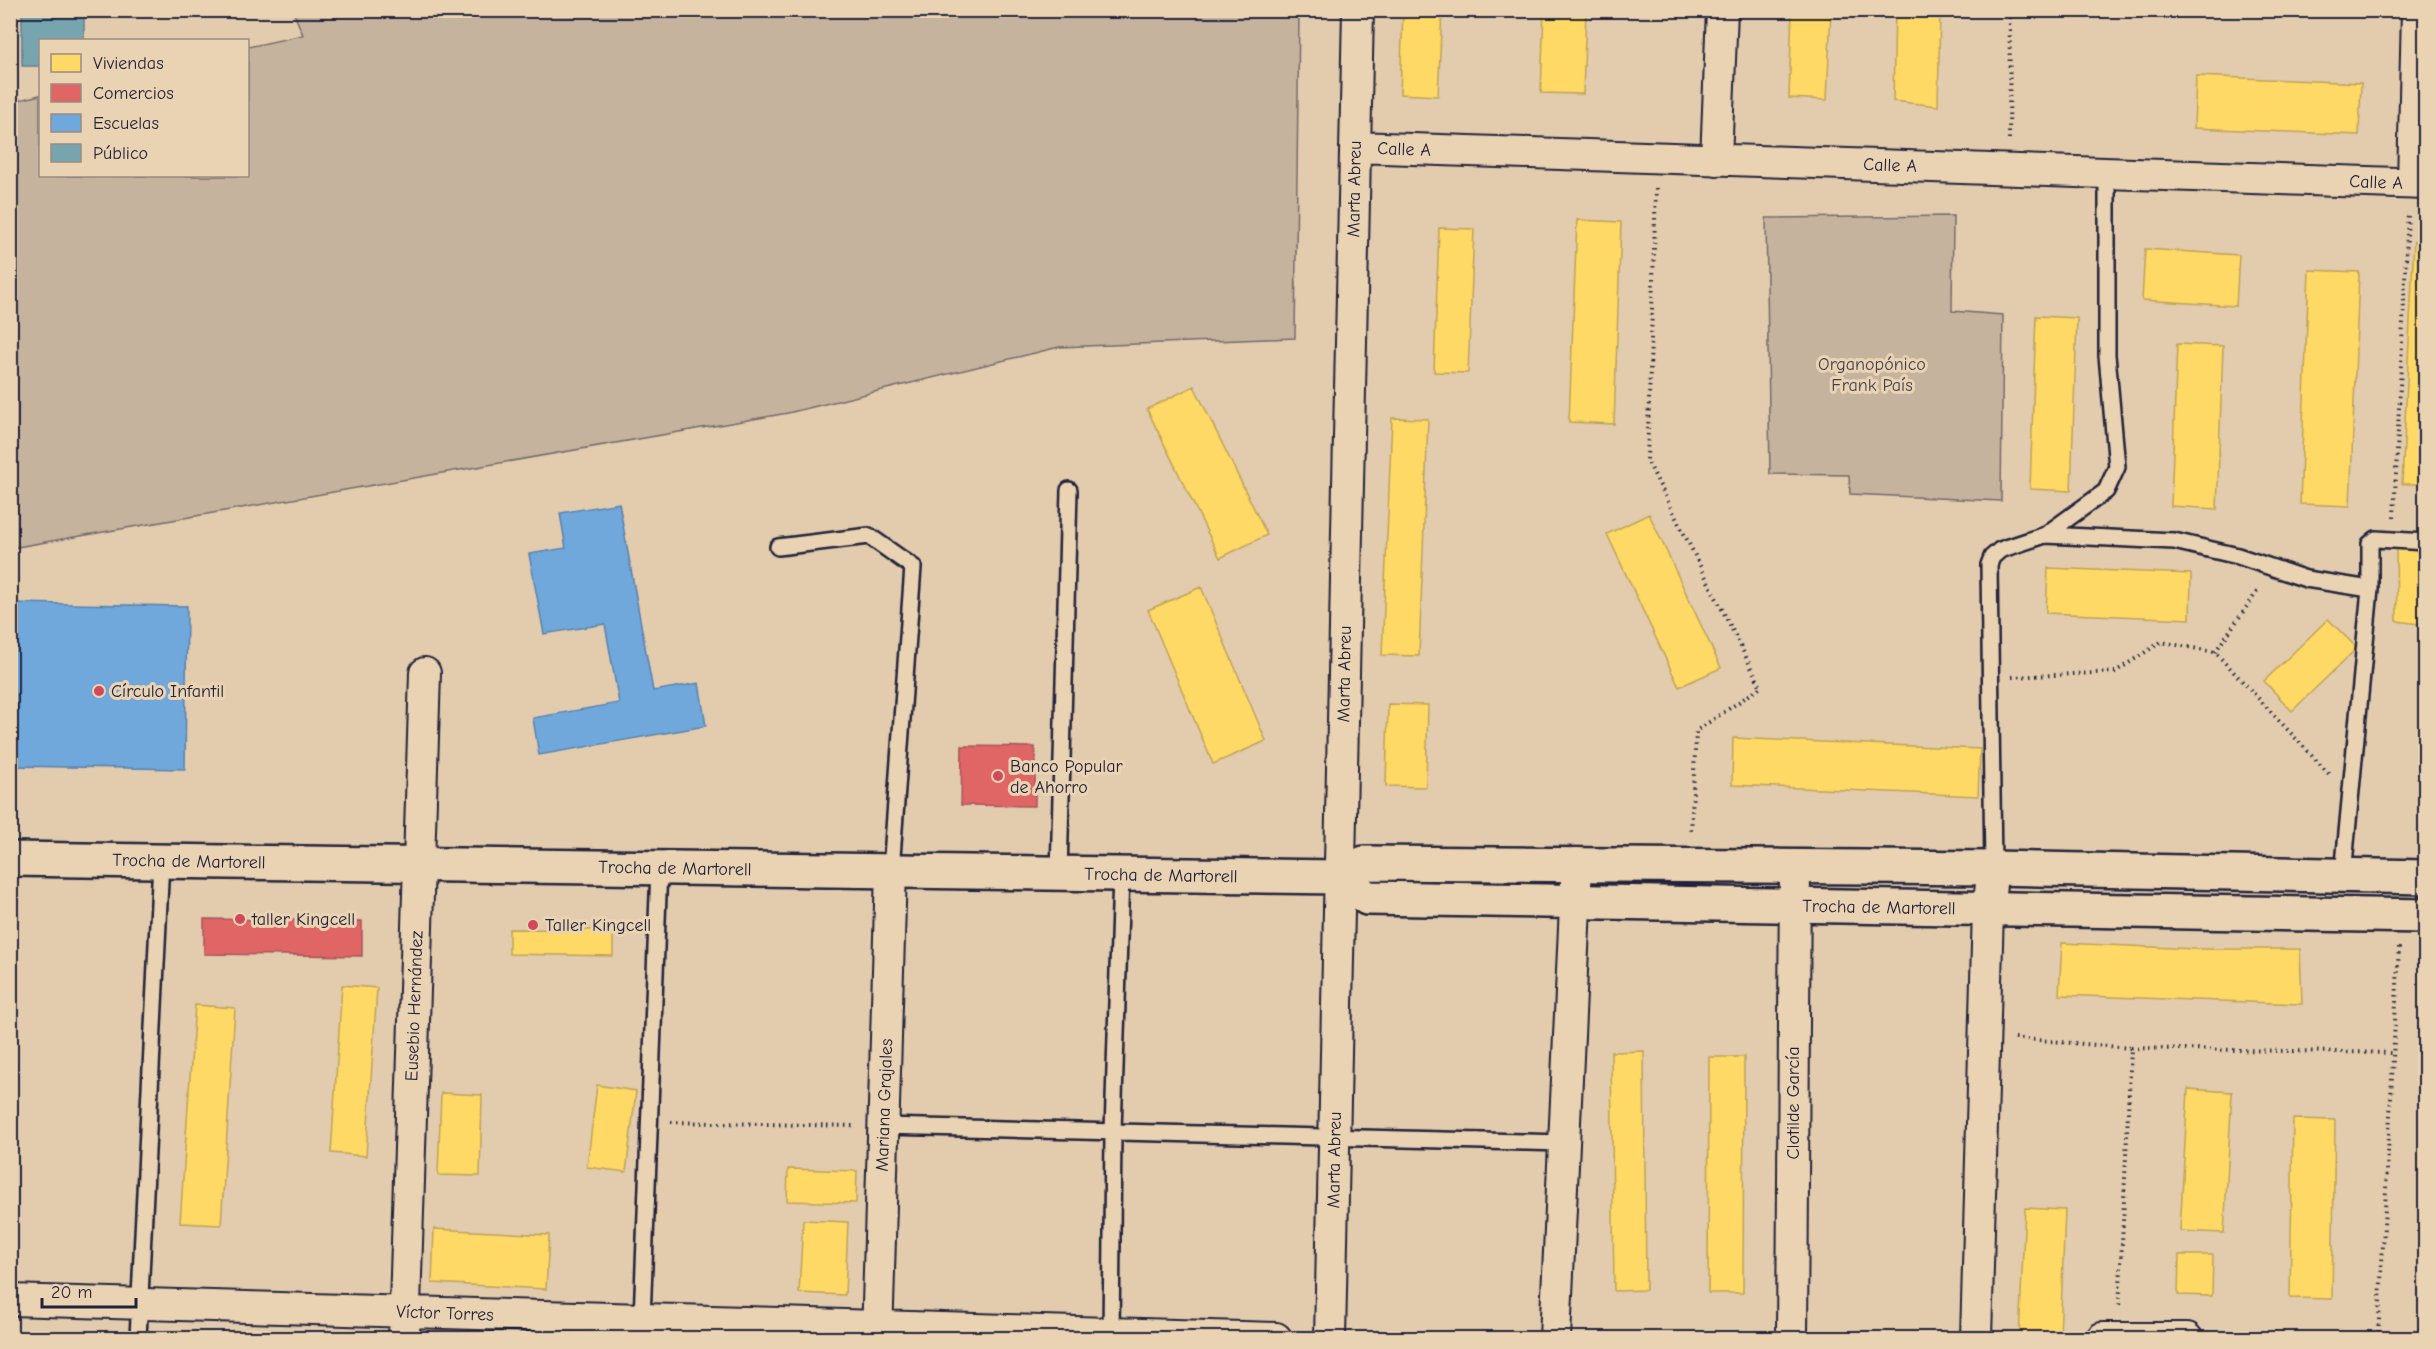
<svg xmlns="http://www.w3.org/2000/svg" width="2436" height="1349" viewBox="0 0 2436 1349" font-family="'Comic Neue',sans-serif">
<style>
.green{fill:#c6b39d;stroke:#746a6c;stroke-width:1.5}
.homes{fill:#ffd966;stroke:#bda259;stroke-width:1.5}
.shops{fill:#e06666;stroke:#a75259;stroke-width:1.5}
.schools{fill:#6fa8dc;stroke:#5880ac;stroke-width:1.5}
.public{fill:#76a5af;stroke:#5d7e8c;stroke-width:1.5}
.lines{fill:none;stroke-linecap:round;stroke-linejoin:round}
.service-casing{stroke:#22223b;stroke-width:20}
.minor-casing{stroke:#22223b;stroke-width:34}
.tertiary-casing{stroke:#22223b;stroke-width:38}
.path{stroke:#22223b;stroke-width:4;stroke-dasharray:1.5 4.5;stroke-linecap:butt}
.service{stroke:#ead3b2;stroke-width:15}
.minor{stroke:#ead3b2;stroke-width:30}
.tertiary{stroke:#ead3b2;stroke-width:33}
.poi-dot{fill:#d1495b;stroke:#ead3b2;stroke-width:2}
.labels{text-anchor:middle;stroke-width:6;stroke-linejoin:round;paint-order:stroke}
.street-label{font-size:18px;fill:#22223b;stroke:#ead3b2}
.park-label{font-size:18px;fill:#433f4f;stroke:#ead3b2}
.poi-label{font-size:18px;fill:#22223b;stroke:#ead3b2;text-anchor:start}
</style>
<rect width="100%" height="100%" fill="#e2ccad"/>
<filter id="ink" filterUnits="userSpaceOnUse"><feTurbulence type="fractalNoise" baseFrequency=".0167" numOctaves="2"/><feDisplacementMap in="SourceGraphic" scale="12" xChannelSelector="R" yChannelSelector="G"/><feConvolveMatrix kernelMatrix="1 2 1 2 8 2 1 2 1" color-interpolation-filters="sRGB"/></filter>
<g filter="url(#ink)">
<path class="green" d="M293,11H1299L1295,338L1059,347L788,413L11,548V102L40,95V176H248V47L303,35Z
M1953,216L1952,311L2003,315L2001,501L1850,494L1849,475L1770,474L1766,218Z"/>
<path class="homes" d="M1403,10H1442L1438,96L1400,94Z
M1544,10H1586L1583,94L1541,93Z
M1792,10H1831L1827,100L1789,98Z
M1895,10H1940L1938,106L1893,101Z
M2196,76L2361,83L2359,135L2194,128Z
M1577,220L1621,222L1614,424L1569,422Z
M1439,228L1474,229L1468,373L1434,372Z
M2426,240V484H2402L2414,241Z
M2145,249L2239,255L2236,306L2142,300Z
M2309,270L2359,272L2350,506L2300,504Z
M2036,316L2077,318L2071,491L2030,489Z
M2177,344L2223,346L2217,509L2171,506Z
M1194,386L1267,535L1220,558L1147,409Z
M1392,418L1428,419L1419,656L1382,655Z
M1649,514L1721,668L1679,687L1607,534Z
M2396,547L2426,548V625L2397,621Z
M2048,568L2191,574L2190,619L2046,613Z
M1201,587L1266,741L1213,764L1148,610Z
M2328,619L2357,648L2292,711L2264,681Z
M1388,704L1428,705L1426,787L1386,786Z
M1733,738L1980,749L1978,796L1732,785Z
M509,929L613,930V956L509,954Z
M2062,943L2195,949H2300L2302,1004L2059,995Z
M342,985L377,988L366,1156L331,1153Z
M195,1005L235,1008L221,1225L180,1223Z
M1644,1051L1646,1290L1614,1291L1611,1052Z
M1709,1057H1744L1743,1293H1708Z
M597,1085L636,1091L626,1172L587,1167Z
M2188,1089L2232,1092L2224,1233L2180,1231Z
M441,1093L482,1095L480,1176L438,1175Z
M2293,1119L2335,1120L2332,1299L2290,1298Z
M788,1169L857,1171L856,1203L787,1201Z
M2025,1208L2065,1210L2060,1338H2019Z
M803,1220L848,1222L845,1295L799,1293Z
M434,1229L549,1235L546,1289L432,1283Z
M2179,1255H2213L2212,1296L2178,1295Z"/>
<path class="shops" d="M962,746L1035,747V806L961,805Z
M204,919L362,921V956L204,954Z"/>
<path class="schools" d="M619,503L653,691L699,683L706,726L539,755L533,718L619,703L605,624L544,634L529,554L566,548L560,513Z
M10,603L187,606L185,769L10,766Z"/>
<path class="public" d="M22,10H84V40H40V66H22Z"/>
<g class="lines">
<g class="service-casing">
<path id="service" d="M2045,535L2174,541L2238,556L2306,579L2370,589V544L2376,539L2426,542
M778,547L869,536L913,567L891,871
M1993,868L1989,565L1992,557L2000,550L2045,535L2106,491L2117,467L2107,355V173
M1059,874L1069,490
M2343,875L2370,589
M883,1126L1563,1143
M642,1319L659,868
M138,1338L161,861
M1111,1338L1113,1132L1121,874"/>
</g>
<g class="minor-casing">
<path id="minor" d="M1355,147L2426,184
M1716,160L1722,10
M2413,183L2417,10
M10,1300L1276,1338
M404,1338L425,673
M877,1338L891,871
M1330,1338L1358,10
M1555,1338L1577,863
M1792,1338L1795,867
M1976,1338L1988,909L1993,868
M2102,1338H2187"/>
</g>
<g class="tertiary-casing">
<path id="tertiary" d="M10,859L1340,877L1364,863L1993,868L2426,877
M1340,877L1367,898L2426,916"/>
</g>
<path class="path" d="M2154,11V10
M2009,139L2010,10
M1656,188L1647,460L1761,687L1696,731L1691,834
M2394,517L2408,213
M2215,652L2259,589
M2012,677L2115,672L2161,642L2215,652L2329,774
M2015,1038L2131,1048L2119,1308
M2131,1048L2394,1053
M671,1122L853,1126
M2378,1338L2399,947"/>
<use href="#service" class="service"/>
<use href="#minor" class="minor"/>
<use href="#tertiary" class="tertiary"/>
</g>
</g>
<g class="poi-dot">
<circle cx="99" cy="691" r="6"/>
<circle cx="998" cy="776" r="6"/>
<circle cx="240" cy="919" r="6"/>
<circle cx="533" cy="925" r="6"/>
</g>
<g class="labels">
<g class="street-label">
<text transform="translate(1404 149) rotate(2)" y="6">Calle A</text>
<text transform="translate(1890 165) rotate(2)" y="6">Calle A</text>
<text transform="translate(2376 182) rotate(2)" y="6">Calle A</text>
<text transform="translate(1354 189) rotate(-89)" y="6">Marta Abreu</text>
<text transform="translate(1344 674) rotate(-89)" y="6">Marta Abreu</text>
<text transform="translate(189 861) rotate(1)" y="6">Trocha de Martorell</text>
<text transform="translate(675 868) rotate(1)" y="6">Trocha de Martorell</text>
<text transform="translate(1161 875) rotate(1)" y="6">Trocha de Martorell</text>
<text transform="translate(1879 907) rotate(1)" y="6">Trocha de Martorell</text>
<text transform="translate(414 1006) rotate(-88)" y="6">Eusebio Hernández</text>
<text transform="translate(1793 1103) rotate(-90)" y="6">Clotilde García</text>
<text transform="translate(884 1105) rotate(-88)" y="6">Mariana Grajales</text>
<text transform="translate(1334 1160) rotate(-89)" y="6">Marta Abreu</text>
<text transform="translate(445 1313) rotate(2)" y="6">Víctor Torres</text>
</g>
<g class="park-label">
<text x="1872" y="370">Organopónico<tspan x="1872" dy="21">Frank País</tspan></text>
</g>
<g class="poi-label">
<text x="111" y="697">Círculo Infantil</text>
<text x="1010" y="772">Banco Popular<tspan x="1010" dy="21">de Ahorro</tspan></text>
<text x="252" y="925">taller Kingcell</text>
<text x="545" y="931">Taller Kingcell</text>
</g>
</g>
<rect width="2436" height="1349" fill="none" stroke="#ead3b2" stroke-width="36"/>
<rect x="18" y="18" width="2400" height="1313" fill="none" stroke="#22223b" stroke-width="2" filter="url(#ink)"/>
<rect x="39" y="39" width="210" height="138" fill="#ead3b2" stroke="#9a8c82" stroke-width="1.5"/>
<rect x="51" y="54" width="30" height="18" fill="#ffd966" stroke="#9a8c82" stroke-width="1.5"/>
<text x="93" y="69" font-size="18" fill="#22223b">Viviendas</text>
<rect x="51" y="84" width="30" height="18" fill="#e06666" stroke="#9a8c82" stroke-width="1.5"/>
<text x="93" y="99" font-size="18" fill="#22223b">Comercios</text>
<rect x="51" y="114" width="30" height="18" fill="#6fa8dc" stroke="#9a8c82" stroke-width="1.5"/>
<text x="93" y="129" font-size="18" fill="#22223b">Escuelas</text>
<rect x="51" y="144" width="30" height="18" fill="#76a5af" stroke="#9a8c82" stroke-width="1.5"/>
<text x="93" y="159" font-size="18" fill="#22223b">Público</text>
<path d="M42 1298v9h94v-9" fill="none" stroke="#22223b" stroke-width="3"/>
<text x="51" y="1298" font-size="18" fill="#22223b" stroke="#ead3b2" stroke-width="4.5" paint-order="stroke">20 m</text>
</svg>
